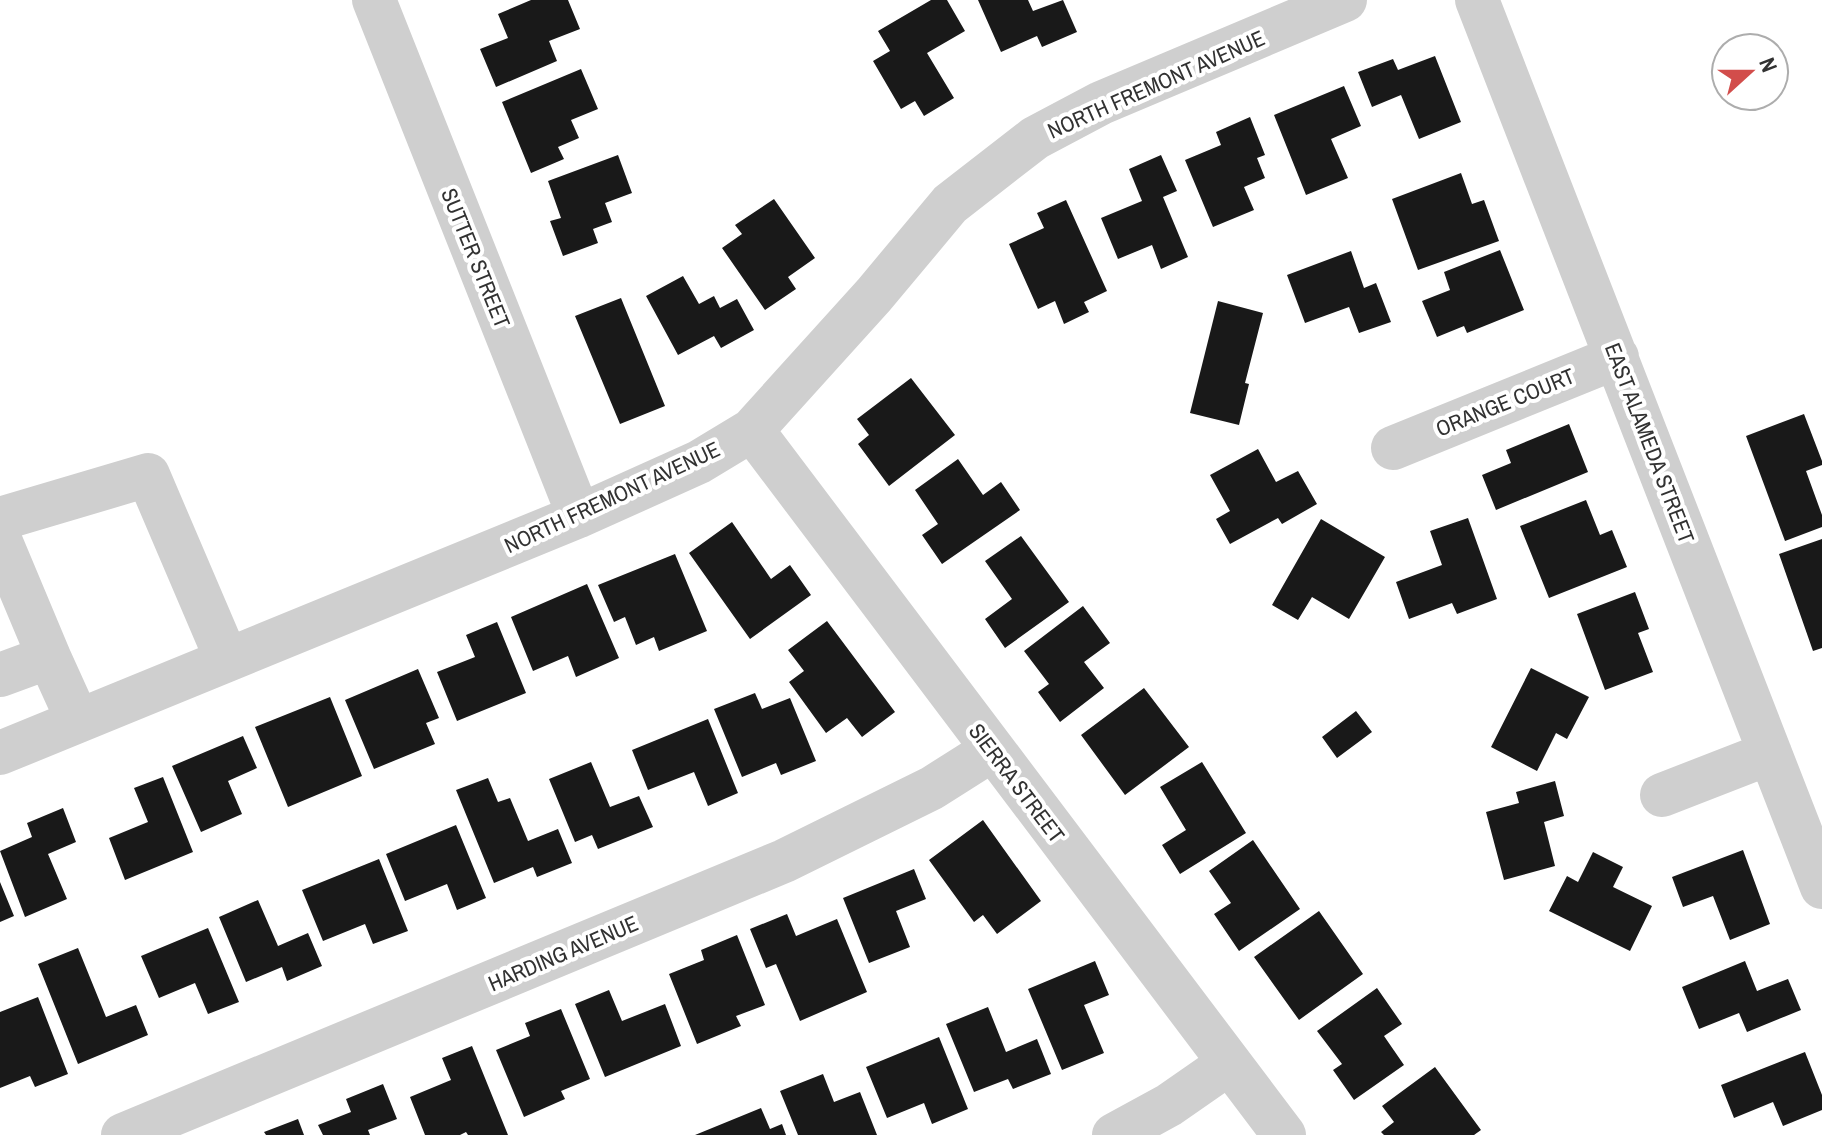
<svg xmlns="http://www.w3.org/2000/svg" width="1822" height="1135" viewBox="0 0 1822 1135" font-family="'Archivo Narrow',sans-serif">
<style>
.building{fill:#191919}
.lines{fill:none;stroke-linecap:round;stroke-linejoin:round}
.minor{stroke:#cfcfcf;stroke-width:44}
.labels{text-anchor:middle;stroke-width:8;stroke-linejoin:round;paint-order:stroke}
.street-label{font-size:22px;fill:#323232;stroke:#fff}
</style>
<rect width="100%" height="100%" fill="#fff"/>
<path class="building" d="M531,0H568L580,29L549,41L557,61L496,87L480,49L508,38L498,14Z
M931,0H947L965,31L927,53L954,98L924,116L915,101L901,109L873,61L890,51L878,31Z
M978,0H1028L1033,11L1063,0L1077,32L1042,47L1037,36L1001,52Z
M1435,56L1461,122L1419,139L1401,95L1372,107L1358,72L1393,59L1398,70Z
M581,69L598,109L571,120L579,138L558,147L564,159L531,173L502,102Z
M1344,86L1361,126L1331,139L1348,178L1306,195L1274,115Z
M1250,117L1265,155L1257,158L1265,178L1244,187L1254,210L1213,227L1185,160L1221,145L1216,132Z
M618,155L632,193L605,203L612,222L593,229L598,243L563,256L550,221L561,218L548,181Z
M1161,155L1177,191L1163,197L1188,257L1161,269L1152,245L1118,259L1101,218L1142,201L1129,169Z
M1461,173L1472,204L1484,200L1499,241L1418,270L1392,199Z
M774,199L815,258L788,277L796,289L765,310L722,248L742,234L735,225Z
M1066,200L1107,291L1084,302L1089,312L1064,324L1055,301L1038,309L1009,244L1044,228L1037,213Z
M1500,250L1524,310L1467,333L1464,326L1437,337L1422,301L1450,290L1444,272Z
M1351,251L1364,288L1376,283L1391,322L1359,333L1349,307L1305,323L1287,275Z
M683,276L699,304L714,296L720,308L737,299L754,330L721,348L714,336L678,355L646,296Z
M621,298L665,406L620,424L575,316Z
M1218,301L1263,313L1245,383L1249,384L1239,425L1190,413Z
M911,378L955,435L889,486L858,444L869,435L857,419Z
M1804,414L1822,461V465L1806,471L1822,515V527L1785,541L1746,436Z
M1569,424L1588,472L1496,510L1482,475L1511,463L1506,450Z
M1258,449L1276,482L1298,471L1317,504L1282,524L1278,518L1230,544L1216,519L1230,511L1210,475Z
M958,459L983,495L1001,482L1020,510L942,564L922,535L938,524L915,490Z
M1586,500L1600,535L1612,530L1627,567L1549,598L1520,526Z
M1468,518L1497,599L1457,614L1452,603L1409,619L1396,582L1442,565L1430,531Z
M1321,519L1385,557L1349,619L1312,597L1298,620L1272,605Z
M732,522L771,579L790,565L811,595L750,639L689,553Z
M1021,536L1069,602L1005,648L985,619L1012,599L985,561Z
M1822,539V648L1813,651L1779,554Z
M675,554L707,631L659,651L654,637L636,645L625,617L614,622L598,585Z
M587,584L619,658L576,677L568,656L533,671L511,617Z
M1635,592L1649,629L1638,633L1653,672L1605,690L1577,614Z
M1083,606L1110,643L1084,662L1104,688L1060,722L1038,692L1049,684L1024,651Z
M827,621L895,712L862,737L847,718L826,733L789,682L804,671L788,650Z
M497,622L526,693L457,721L437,672L475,657L466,635Z
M1531,668L1589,697L1567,739L1556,733L1537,771L1491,747Z
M418,669L439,718L426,723L435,744L374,769L345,700Z
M1144,688L1189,747L1125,795L1081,735Z
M755,693L762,709L790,698L816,761L781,775L776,763L742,777L714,709Z
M330,697L362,776L288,807L255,727Z
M1356,711L1372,732L1337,758L1322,737Z
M708,719L738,793L708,806L694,772L648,790L632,750Z
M243,736L257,768L228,781L242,814L201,832L172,766Z
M591,762L610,807L639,796L653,827L598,849L592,835L575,842L549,779Z
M1202,762L1246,833L1180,874L1162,845L1186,830L1160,787Z
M163,777L193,852L125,880L109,838L148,822L134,788Z
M488,778L498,802L510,798L528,841L558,829L572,863L537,877L533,867L494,883L456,790Z
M1555,781L1564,816L1544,822L1555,866L1504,880L1486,812L1519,803L1516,792Z
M63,808L76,842L48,854L67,899L25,917L0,851L32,837L27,823Z
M983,820L1041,901L997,934L983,915L974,922L929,860Z
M456,825L486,898L457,910L447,884L405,901L386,854Z
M1253,840L1300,909L1239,951L1214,914L1231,903L1209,871Z
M1743,850L1770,924L1730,940L1713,896L1683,907L1672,877Z
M1593,852L1623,867L1613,887L1652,906L1630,951L1549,911L1567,876L1578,882Z
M379,859L408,931L373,944L365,924L323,941L302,890Z
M914,869L926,899L896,911L910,947L869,963L843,898Z
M0,882L14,916L0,922Z
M258,900L278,946L308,933L322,966L287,981L282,967L246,982L219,917Z
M1319,911L1363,974L1299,1020L1254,957Z
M787,914L796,936L837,919L867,992L800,1021L776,964L766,968L750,929Z
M208,928L239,1002L208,1014L195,983L159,998L141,956Z
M737,935L765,1005L736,1016L741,1026L697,1044L669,974L704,960L701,950Z
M78,948L106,1017L136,1005L148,1035L78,1064L38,964Z
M1095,961L1109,995L1084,1005L1104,1053L1062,1070L1028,989Z
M1745,961L1757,991L1788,979L1801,1010L1747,1032L1739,1013L1699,1029L1682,987Z
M1377,988L1402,1024L1384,1036L1404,1065L1354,1100L1333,1070L1342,1064L1317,1031Z
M609,990L622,1021L665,1004L681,1046L605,1077L575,1004Z
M38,997L68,1074L35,1087L30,1076L0,1088V1012Z
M988,1007L1006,1052L1037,1039L1051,1074L1013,1089L1008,1079L974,1092L946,1024Z
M561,1009L590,1079L561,1091L565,1099L524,1117L496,1050L530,1036L525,1023Z
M939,1037L968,1109L932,1124L924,1103L887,1118L866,1067Z
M472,1046L508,1135H468L466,1132L460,1135H425L410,1097L451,1080L442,1058Z
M1805,1052L1822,1095V1110L1783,1126L1773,1102L1734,1118L1721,1085Z
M1435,1067L1481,1130L1474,1135H1384L1381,1132L1394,1122L1382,1106Z
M823,1074L834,1102L860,1092L877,1135H798L780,1091Z
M383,1084L397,1119L368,1130L370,1135H323L318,1125L351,1112L346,1099Z
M761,1108L770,1129L782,1124L786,1135H695Z
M298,1119L304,1135H266L264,1132Z"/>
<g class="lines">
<path class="minor" d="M374,0L579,516
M1477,0L1822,887
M752,430L1284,1135
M1393,448L1617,357
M0,519L148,475L227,660
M0,540L49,657
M0,675L49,657L78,721
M0,753L579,516L699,462L752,430L874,295L950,204L1035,138L1101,103L1345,0
M1662,795L1770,753
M123,1135L784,861L932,788L992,750
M1114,1135L1169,1105L1228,1064"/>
</g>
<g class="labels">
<g class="street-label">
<text transform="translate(1156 84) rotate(-24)" y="8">NORTH FREMONT AVENUE</text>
<text transform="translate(476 258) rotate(68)" y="8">SUTTER STREET</text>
<text transform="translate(1505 402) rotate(-22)" y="8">ORANGE COURT</text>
<text transform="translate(1650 443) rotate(69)" y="8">EAST ALAMEDA STREET</text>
<text transform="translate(612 497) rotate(-25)" y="8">NORTH FREMONT AVENUE</text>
<text transform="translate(1017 783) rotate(53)" y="8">SIERRA STREET</text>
<text transform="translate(563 953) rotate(-23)" y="8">HARDING AVENUE</text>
</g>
</g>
<g transform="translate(1750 72) rotate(69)"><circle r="38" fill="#ffffff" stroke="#adadad" stroke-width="2"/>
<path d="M0-6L14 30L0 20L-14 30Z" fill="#d24d4b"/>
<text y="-12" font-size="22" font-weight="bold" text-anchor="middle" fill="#323232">N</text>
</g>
</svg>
